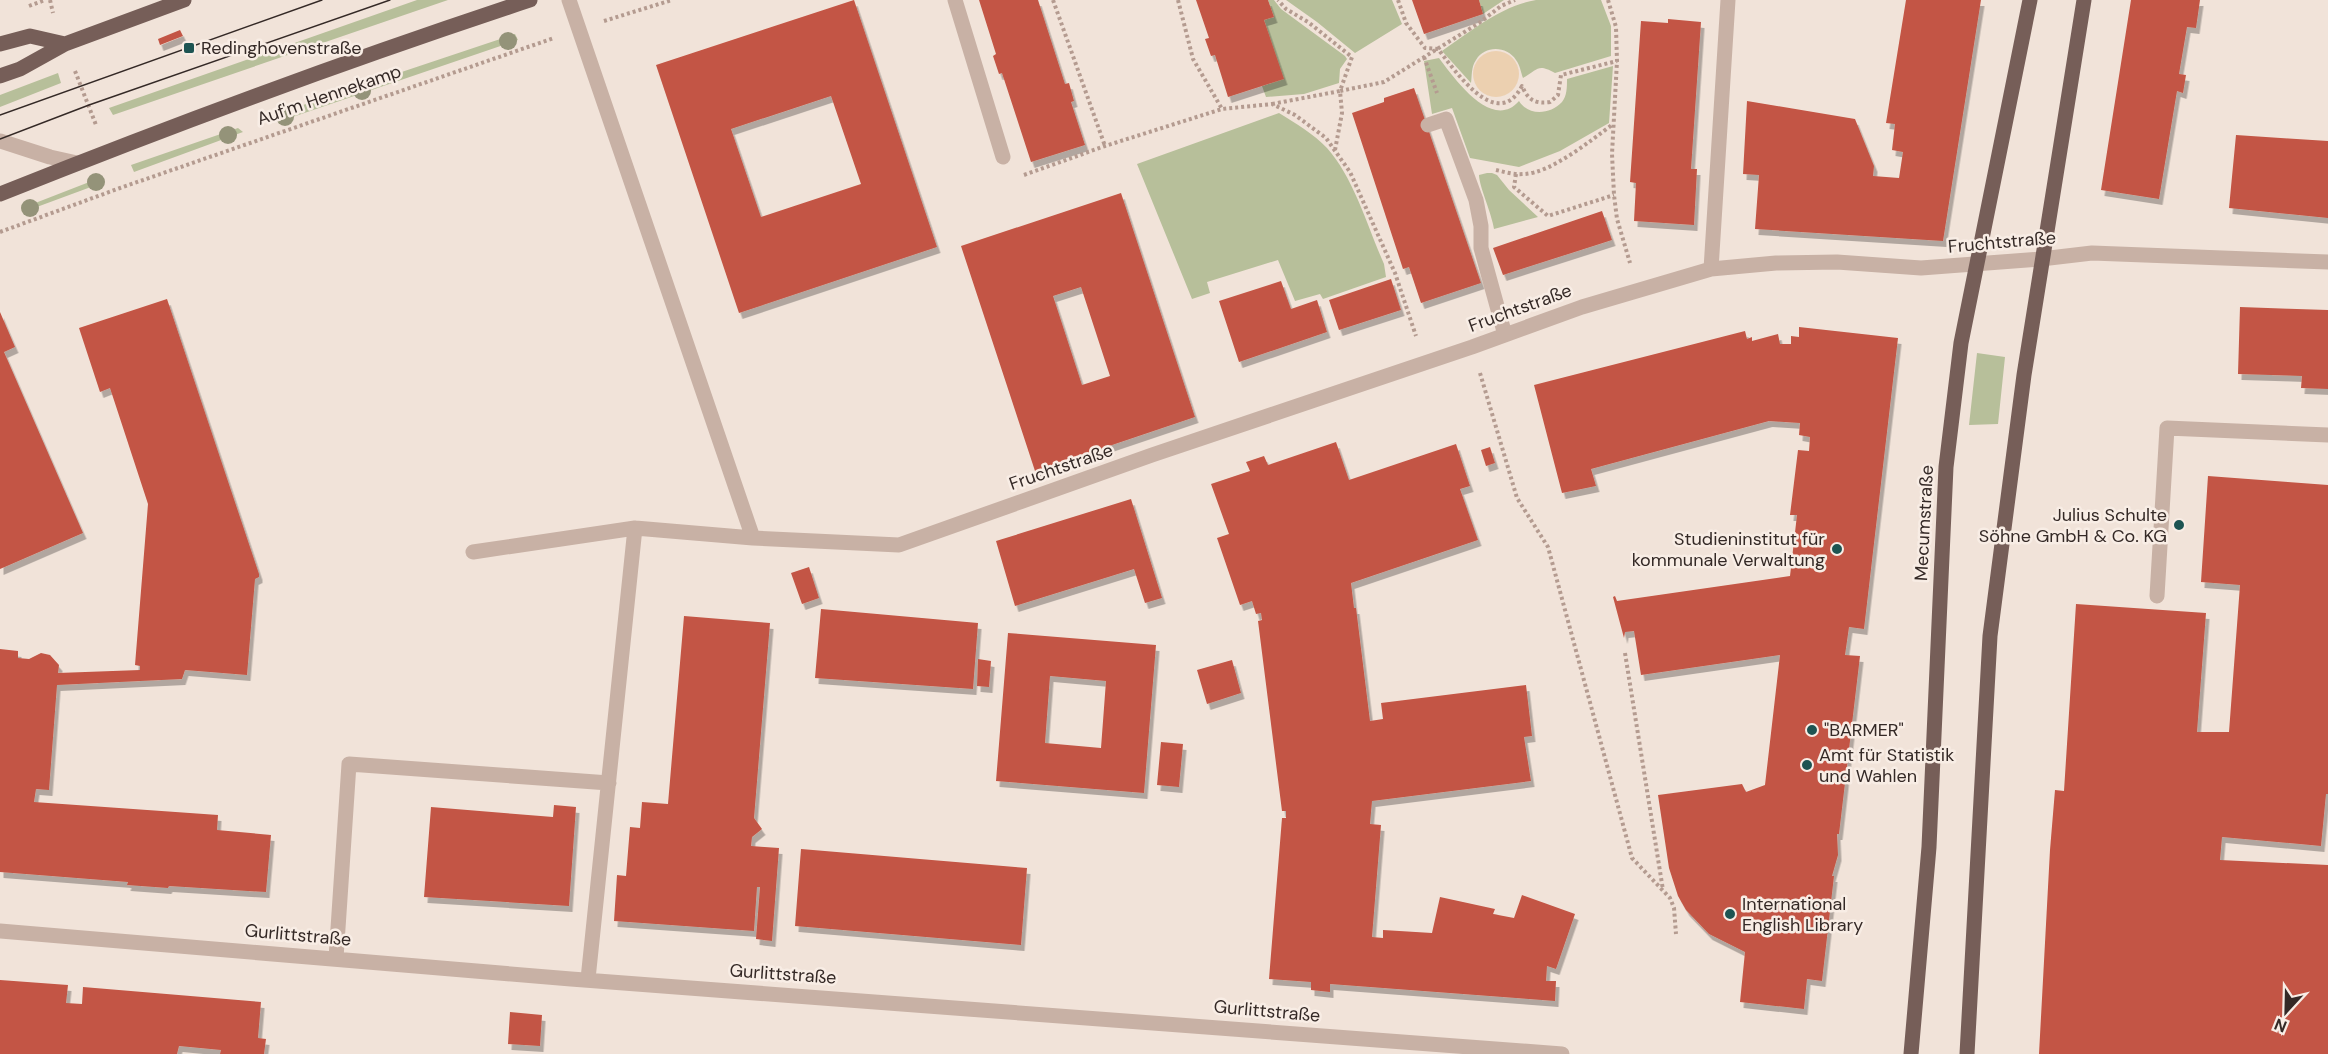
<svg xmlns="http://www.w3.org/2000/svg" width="2328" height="1054" viewBox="0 0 2328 1054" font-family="'DM Sans',sans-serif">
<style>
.green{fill:#b7bf9a}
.sand{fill:#ecd0b0}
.building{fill:#c35544;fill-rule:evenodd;filter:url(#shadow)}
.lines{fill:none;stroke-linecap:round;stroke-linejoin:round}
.path{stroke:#b49b90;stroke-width:4;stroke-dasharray:3 3;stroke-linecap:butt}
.minor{stroke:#c8b1a5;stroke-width:15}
.major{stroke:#765e58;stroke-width:15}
.tram{stroke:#342926;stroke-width:1.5}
.tree{fill:#949379}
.poi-dot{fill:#1d5452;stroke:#f8ede5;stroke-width:2}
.labels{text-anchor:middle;stroke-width:5;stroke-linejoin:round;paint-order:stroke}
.poi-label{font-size:18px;fill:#342926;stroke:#f8ede5;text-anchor:start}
.street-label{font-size:18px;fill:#342926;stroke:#f8ede5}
</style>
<defs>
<filter id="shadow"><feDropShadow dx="3.5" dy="6" stdDeviation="0" flood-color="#0004"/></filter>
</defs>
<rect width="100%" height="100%" fill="#f1e3d9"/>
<path class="green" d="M417,0H448L113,115L109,108Z
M1268,0H1274L1281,9L1345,56L1347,59L1340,69L1339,83L1304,94L1266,97L1262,86L1283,79L1264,20L1274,17Z
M1286,0H1392L1402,24L1355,53L1317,22Z
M1479,0H1504L1483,14Z
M1536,0H1601L1611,26V56L1555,73C1537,63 1538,70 1523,78C1521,73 1520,65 1516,60C1507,46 1485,45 1476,60C1471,67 1472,76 1471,83L1442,51C1471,31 1501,6 1536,0Z
M515,34L518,40L278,122L276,114Z
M1439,58C1454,78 1492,132 1519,101C1528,116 1550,115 1562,102C1567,96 1567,87 1567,79L1613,66L1609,123L1560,151L1519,167L1470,158L1452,108L1432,114L1424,61Z
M58,73L61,83L0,107V95Z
M1279,113C1295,123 1314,134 1327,148C1354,178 1368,228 1384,264L1386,277L1323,299L1320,294L1295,301L1278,260L1207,282L1210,293L1192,299L1137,164Z
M238,128L243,132L134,172L131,165Z
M1487,173H1492L1497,175L1509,190L1538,217L1494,229C1492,214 1479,186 1479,175Z
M97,179L99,184L26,211L25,207Z
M1977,353L2005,357L1998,424L1969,425Z"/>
<path class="sand" d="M1473 74a23 23 0 1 1 46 0a23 23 0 1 1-46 0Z"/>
<path class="building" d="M854,0L937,247L739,313L656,65ZM831,96L861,184L761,217L731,129Z
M979,0H1038L1065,84L1069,83L1074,101L1071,102L1085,145L1031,162L1002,73L999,74L993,56L996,54Z
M1196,0H1268L1274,17L1264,20L1284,79L1228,97L1215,55L1211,56L1205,39L1209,38Z
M1412,0H1479L1483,14L1424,34Z
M1906,0H1981L1943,241L1755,229L1759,175L1743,174L1747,101L1855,119L1874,166L1873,176L1899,178L1903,152L1892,150L1895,124L1886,123Z
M2131,0H2200L2196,28L2187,27L2179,74L2186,75L2183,93L2177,91L2159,199L2101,190Z
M1668,19L1701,22L1691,169H1697L1694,225L1634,221L1636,183L1630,182L1641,21L1668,23Z
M180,30L183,36L160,45L158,39Z
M1414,88L1481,283L1421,303L1409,267L1403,269L1352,113L1384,102V98Z
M2236,135L2328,141V218L2229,208Z
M1121,193L1195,417L1035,471L961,246ZM1081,287L1110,376L1082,385L1053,296Z
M1602,211L1612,240L1503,275L1493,248Z
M1391,279L1401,310L1339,330L1329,300Z
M1281,281L1291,309L1317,300L1327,332L1239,362L1219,301Z
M167,299L259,574V577L255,579L247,675L185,670L182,679L57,685L49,790L36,789L34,802L218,815L217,830L271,835L266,892L169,886L168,888L127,885L128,882L0,872V649L18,651V658L29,659L41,653L50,655L59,665L58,673L140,670V666L135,665L148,504L110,388L100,392L79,328Z
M2240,307L2328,310V389L2301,388L2302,376L2238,374Z
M0,312L15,347L4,352L83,533L0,569Z
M1799,327L1898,338L1864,629L1849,627L1845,655L1860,656L1839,834H1837L1838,855L1832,876H1834L1822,981L1807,979L1804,1009L1740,1002L1745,952L1709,934L1686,910L1678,896L1669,868L1658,795L1742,784L1746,792L1765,785L1780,655L1641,675L1634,631L1625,632L1624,638L1613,597L1615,596L1617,601L1790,576L1797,515H1790L1798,450L1809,451L1810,437L1799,435L1800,423L1769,421L1591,469L1596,486L1562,493L1534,385L1745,331L1747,339L1752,337V341L1778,334L1780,344H1791V336L1799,337Z
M1336,442L1349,480L1456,444L1470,486L1460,489L1478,540L1351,583L1354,608H1356L1370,721L1383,719L1381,703L1526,685L1532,736L1524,737L1531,781L1372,801L1370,824L1381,825L1372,937L1383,938V930L1432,933L1440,897L1495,909L1493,914L1514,918L1522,895L1575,914L1556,969L1547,966L1546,981H1556L1555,1001L1330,984V992L1311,990V982L1269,979L1282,818H1286V811H1282L1258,621L1262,620L1261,613L1256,614L1252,601L1240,605L1217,538L1229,534L1211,484L1250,471L1246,462L1264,456L1268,465Z
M1490,447L1495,463L1486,466L1481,450Z
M2208,476L2328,485V794H2326L2321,846L2222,837L2220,860L2328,865V1054H2039L2050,850L2055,790L2064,791L2076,604L2206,613L2197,732H2229L2240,585L2201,582Z
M1131,499L1162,598L1145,603L1134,569L1015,606L996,541Z
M809,567L819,598L802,604L791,573Z
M821,609L978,623L973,689L815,678Z
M684,616L770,623L754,818L762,829L752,837L751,846L779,848L772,941L756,939L760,887H757L754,931L614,921L617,875L626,876L630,827L640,828L642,802L668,804Z
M1008,633L1156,645L1144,793L996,781ZM1050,676L1106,681L1101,748L1045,743Z
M978,659L991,661L989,687L977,686Z
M1232,660L1241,693L1207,704L1197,670Z
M1161,742L1183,744L1179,787L1157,785Z
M554,805L576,807L569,906L424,897L431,807L553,817Z
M801,849L1027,868L1021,945L795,926Z
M0,980L68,985L66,1003L82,1004L83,987L261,1002L258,1038L266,1039L264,1054H220L221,1050L179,1046L177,1054H0Z
M510,1012L542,1015L540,1046L508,1044Z"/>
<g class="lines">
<path class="path" d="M50,0L53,13
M1053,0L1105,146
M1178,0L1193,59L1222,109
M1398,0L1406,23L1425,48L1438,49C1454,69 1497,134 1522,86C1528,100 1535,104 1550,102L1558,95L1561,75L1617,61
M1608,0L1616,27L1617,61L1612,154L1614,195L1617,219L1630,263
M29,6L45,0
M604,21L672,0
M1424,57L1437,93
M75,71L96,125
M1272,104L1340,91L1352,57L1308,22L1286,9L1278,0
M1335,150L1342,113L1340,91L1384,82L1479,23L1501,6L1515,0
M1496,170C1505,172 1514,175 1524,174C1551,173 1590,141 1612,125
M1516,174L1514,187L1548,216L1614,195
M1024,175L1105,146L1222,109L1272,104L1295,115L1326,138L1350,172L1395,273L1416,336
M0,232L120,188L554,38
M1480,373L1517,498L1548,547L1632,858L1670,898L1674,908L1676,934
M1625,653L1663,890"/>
<path class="minor" d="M569,0L753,538
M955,0L1003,157
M1428,125L1446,119L1476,200L1481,226V248L1505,335
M0,141L50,157L77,163
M1711,269L1728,0
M473,552L635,528L753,538L899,545L1152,455L1472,347L1582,307L1711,269L1776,263L1837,262L1921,268L2041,259L2092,253L2328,262
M2157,596L2167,428L2328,435
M0,931L571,979L1562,1054
M336,958L349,764L609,783
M588,979L635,528"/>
<path class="major" d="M0,44L30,36L65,44
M0,76L20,69L65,44L184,0
M0,194C175,124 351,59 530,0
M1911,1054L1929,847L1946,467L1961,343L2030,0
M1967,1054L1990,636L2024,375L2084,0"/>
<path class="tram" d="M0,115L322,0
M0,139L89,105L390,0"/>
</g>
<g class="tree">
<circle cx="508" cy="41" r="9"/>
<circle cx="362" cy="91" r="9"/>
<circle cx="285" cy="117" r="9"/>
<circle cx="228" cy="135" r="9"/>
<circle cx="96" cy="182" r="9"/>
<circle cx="30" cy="208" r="9"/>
</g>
<g class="poi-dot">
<rect x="183" y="42" width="12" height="12" rx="3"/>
<circle cx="2179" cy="525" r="6"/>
<circle cx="1837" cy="549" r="6"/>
<circle cx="1812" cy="730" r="6"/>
<circle cx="1807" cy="765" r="6"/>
<circle cx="1730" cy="914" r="6"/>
</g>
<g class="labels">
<g class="poi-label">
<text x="201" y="54">Redinghovenstraße</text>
<text x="2167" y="521" text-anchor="end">Julius Schulte<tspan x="2167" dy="21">Söhne GmbH &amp; Co. KG</tspan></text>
<text x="1825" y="545" text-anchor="end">Studieninstitut für<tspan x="1825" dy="21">kommunale Verwaltung</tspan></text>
<text x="1824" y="736">"BARMER"</text>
<text x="1819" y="761">Amt für Statistik<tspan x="1819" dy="21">und Wahlen</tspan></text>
<text x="1742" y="910">International<tspan x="1742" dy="21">English Library</tspan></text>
</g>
<g class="street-label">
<text transform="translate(329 95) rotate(-19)" y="6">Auf'm Hennekamp</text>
<text transform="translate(2002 242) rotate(-5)" y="6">Fruchtstraße</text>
<text transform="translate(1520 308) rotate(-20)" y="6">Fruchtstraße</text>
<text transform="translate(1061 467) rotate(-19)" y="6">Fruchtstraße</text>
<text transform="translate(1924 523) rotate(-87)" y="6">Mecumstraße</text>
<text transform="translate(298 935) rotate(5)" y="6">Gurlittstraße</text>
<text transform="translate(783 974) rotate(4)" y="6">Gurlittstraße</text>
<text transform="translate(1267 1011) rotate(5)" y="6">Gurlittstraße</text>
</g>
</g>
<g transform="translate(2286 1012) rotate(202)" stroke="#f8ede5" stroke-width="4.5" paint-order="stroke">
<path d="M0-4.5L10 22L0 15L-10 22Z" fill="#342926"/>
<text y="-9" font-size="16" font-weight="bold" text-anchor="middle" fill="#342926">N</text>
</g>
</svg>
